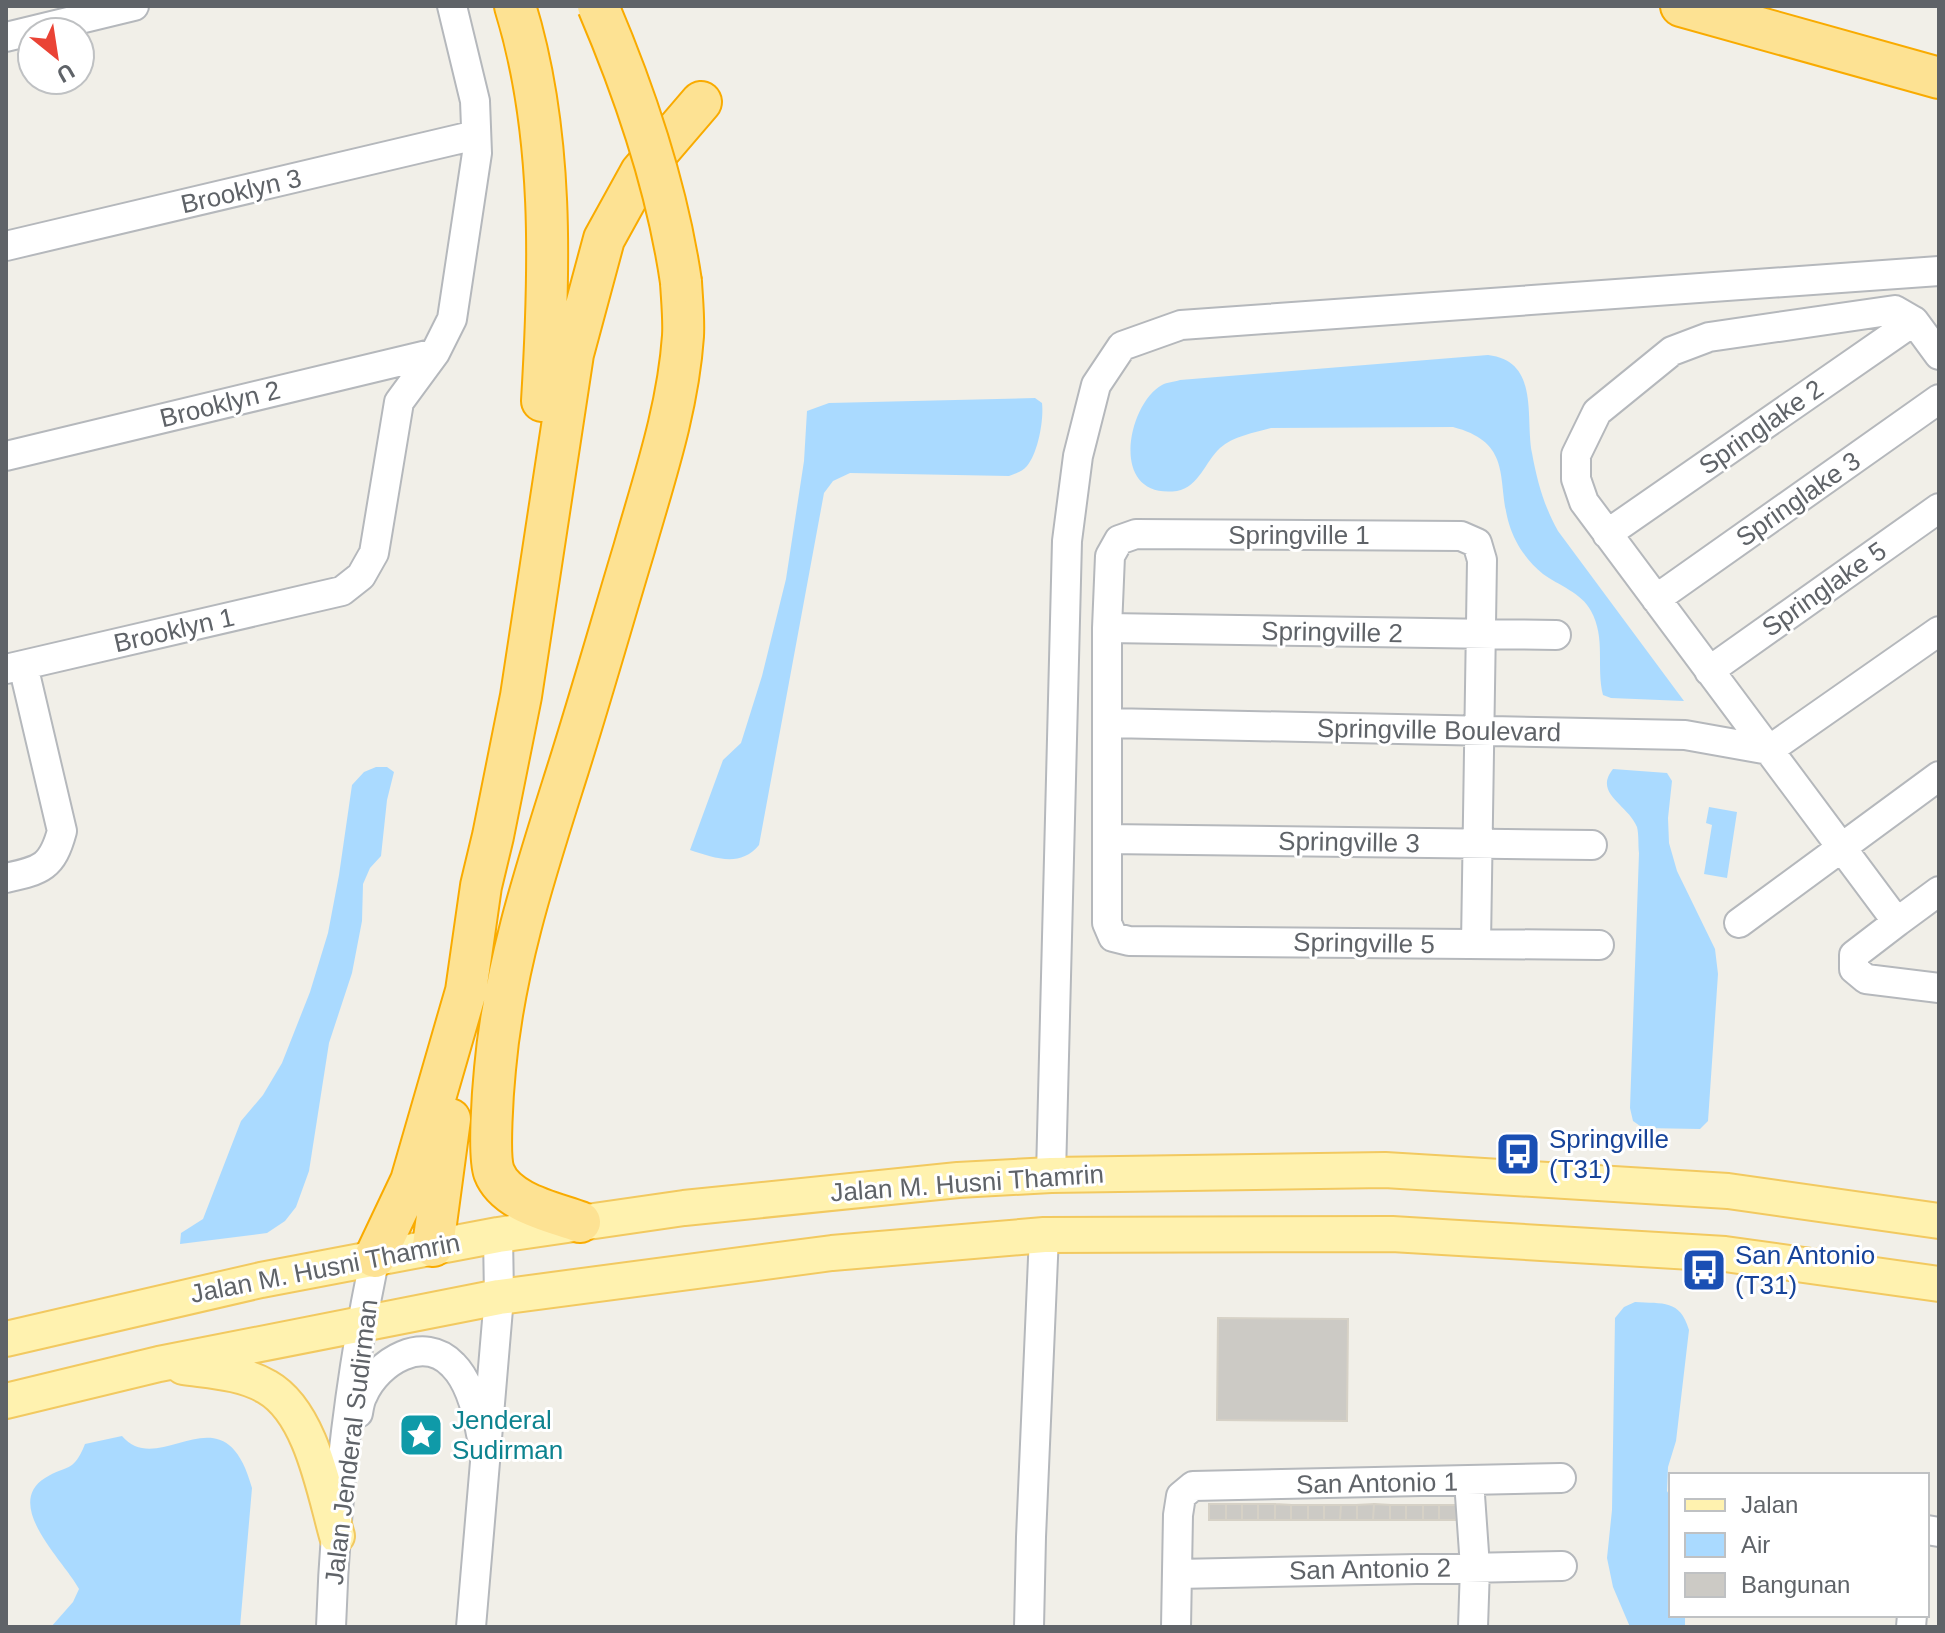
<svg xmlns="http://www.w3.org/2000/svg" width="1945" height="1633" viewBox="0 0 1945 1633" font-family="Helvetica,sans-serif">
<style>
.water{fill:#aadaff}
.building{fill:#cccac5;stroke:#d6d1c6;stroke-width:2}
.lines{fill:none;stroke-linecap:round;stroke-linejoin:round}
.minor-casing{stroke:#b5b8bc;stroke-width:32}
.major-casing{stroke:#f2c960;stroke-width:38}
.highway-casing{stroke:#f9ab00;stroke-width:44}
.minor{stroke:#fff;stroke-width:28}
.major{stroke:#fff2af;stroke-width:34}
.highway{stroke:#fde293;stroke-width:40}
.highway-bridge-casing{stroke:#f9ab00;stroke-width:44;stroke-linecap:butt}
.highway-bridge{stroke:#fde293;stroke-width:40}
.labels{text-anchor:middle;stroke-width:6;stroke-linejoin:round;paint-order:stroke}
.street-label{font-size:26px;fill:#5f6368;stroke:#fff}
.transit-label{font-size:26px;fill:#164399;stroke:#fff;text-anchor:start}
.culture-label{font-size:26px;fill:#0d838f;stroke:#fff;text-anchor:start}
</style>
<rect width="100%" height="100%" fill="#f1efe8"/>
<path class="water" d="M1488,355C1540,361 1525,417 1532,453C1537,481 1544,506 1558,531L1684,701L1611,698L1603,695C1596,667 1606,638 1591,611C1582,593 1558,585 1543,574C1532,565 1522,553 1516,541C1490,491 1522,445 1453,427L1271,428C1254,433 1233,436 1220,448C1205,462 1199,487 1177,491C1107,500 1128,403 1162,385C1167,382 1174,382 1180,380Z
M1035,398L1042,403C1044,420 1038,453 1027,466C1022,472 1016,473 1009,476L850,473L833,481L824,493L759,845C740,868 715,858 690,850L723,760L741,743L762,676L786,579L804,461L807,411L829,403Z
M376,767H387L394,772L387,800L381,856L370,868L363,884L362,921L352,973L329,1043L309,1171L296,1207L285,1221L267,1233L180,1244L181,1233L203,1219L241,1121L263,1095L282,1063L310,992L328,933L339,875L352,785L364,772Z
M1613,769L1667,773L1672,781L1668,818L1669,843L1677,871L1715,949L1718,974L1708,1121L1700,1129L1643,1128L1633,1121L1630,1108L1639,853C1638,845 1639,835 1637,827C1628,804 1593,794 1613,769Z
M1709,807L1737,812L1727,878L1704,874L1712,825L1706,823Z
M1635,1302C1663,1304 1680,1299 1689,1330L1676,1441L1668,1467L1667,1491L1671,1498V1615H1685V1627H1630L1613,1587L1607,1558L1612,1510L1615,1318L1624,1307Z
M122,1436C160,1481 224,1384 252,1488L240,1627H51L73,1602L79,1589C65,1562 2,1505 45,1478C67,1464 73,1474 85,1444Z"/>
<path class="building" d="M1218,1318L1348,1319L1347,1421L1217,1420Z
M1209,1504H1226V1520H1209Z
M1226,1504H1242V1520H1226Z
M1242,1504H1258V1520H1242Z
M1258,1504H1275V1520H1258Z
M1275,1504L1291,1505V1520H1275Z
M1374,1504L1390,1505V1520H1373Z
M1374,1504L1373,1520H1357V1505Z
M1291,1505H1308V1520H1291Z
M1308,1505H1324V1520H1308Z
M1324,1505H1341L1340,1520H1324Z
M1341,1505H1357V1520H1340Z
M1390,1505H1406V1520H1390Z
M1406,1505H1423V1520H1406Z
M1423,1505H1439V1520H1423Z
M1439,1505H1456V1520H1439Z"/>
<g class="lines">
<g class="minor-casing">
<path id="minor" d="M6,37L134,6
M6,246L476,135
M1939,355L1914,321L1895,310L1709,337L1672,351L1597,412L1576,455V479L1584,502L1897,922L1854,955V969L1866,979L1939,988
M6,456L435,353
M1607,534L1914,321
M1656,599L1939,399
M1107,628L1556,635
M6,669L342,591L361,576L374,553L399,402L435,353L452,319L477,153L475,101L452,6
M1709,671L1939,508
M1108,723L1685,735L1769,750L1939,631
M1107,839L1592,845
M6,878C41,870 52,868 62,831L23,665
M1897,922L1939,891
M1739,923L1939,776
M1476,944L1482,560L1477,543L1461,536L1136,534L1119,540L1110,556L1107,628V923L1113,937L1129,941L1599,945
M1051,1175L1067,541L1078,456L1096,385L1122,346L1181,325L1939,271
M358,1413C359,1407 360,1400 363,1395C378,1361 424,1334 453,1365C470,1382 477,1411 481,1434
M1469,1481L1475,1567L1473,1627
M1927,1530L1939,1532
M1177,1574L1562,1566
M331,1627C335,1506 350,1375 375,1257
M471,1627L499,1297L498,1235
M1029,1627L1031,1537L1044,1235
M1176,1627L1178,1515L1181,1496L1193,1486L1561,1478
M1911,1627L1912,1615"/>
</g>
<g class="major-casing">
<path id="major" d="M6,1339L261,1280L498,1235L684,1208L958,1180L1051,1175L1385,1170L1728,1191L1939,1221
M183,1367C210,1371 242,1372 267,1387C311,1412 324,1490 337,1536
M6,1401L159,1364L499,1297L832,1253L1044,1235L1392,1234L1725,1254L1939,1284"/>
</g>
<g class="highway-casing">
<path id="highway" d="M515,6C554,132 550,270 542,401
M1681,6L1939,78
M580,1222C553,1212 506,1203 494,1172C488,1155 493,1089 495,1069C504,966 537,867 568,769C591,696 612,622 634,549C654,479 678,409 683,336C684,319 682,300 681,282
M433,1246L450,1119
M375,1257L411,1181L466,991L481,886L493,836L521,696L573,354L604,239L641,172L701,102"/>
</g>
<use href="#minor" class="minor"/>
<use href="#major" class="major"/>
<use href="#highway" class="highway"/>
<g class="highway-bridge-casing">
<path id="highway-bridge" d="M598,6C636,95 667,186 681,282"/>
</g>
<use href="#highway-bridge" class="highway-bridge"/>
</g>
<defs>
<g id="bus-square" transform="scale(2.3)"><rect x="-9" y="-9" width="18" height="18" rx="4" fill="#1a4fb4" stroke="#fff"/><path d="M-5-6H5V4H4V6H2V4H-2V6H-4V4H-5ZM-3.5-4V0h7V-4ZM-3.5 1.2v1.5H-2V1.2ZM2 1.2v1.5H3.5V1.2Z" fill="#fff"/></g>
<g id="sight-square" transform="scale(2.3)"><rect x="-9" y="-9" width="18" height="18" rx="4" fill="#0f9aa8" stroke="#fff"/><path d="M0-6L1.8-2.2L6-1.7L2.9 1.2L3.7 5.4L0 3.3L-3.7 5.4L-2.9 1.2L-6-1.7L-1.8-2.2Z" fill="#fff"/></g>
</defs>
<g fill-rule="evenodd">
<use href="#bus-square" x="1518" y="1154"/>
<use href="#bus-square" x="1704" y="1270"/>
<use href="#sight-square" x="421" y="1435"/>
</g>
<g class="labels">
<g class="street-label">
<text transform="translate(241 191) rotate(-13)" y="9">Brooklyn 3</text>
<text transform="translate(220 404) rotate(-14)" y="9">Brooklyn 2</text>
<text transform="translate(1761 427) rotate(-35)" y="9">Springlake 2</text>
<text transform="translate(1798 499) rotate(-35)" y="9">Springlake 3</text>
<text x="1299" y="544">Springville 1</text>
<text transform="translate(1824 589) rotate(-35)" y="9">Springlake 5</text>
<text transform="translate(174 630) rotate(-13)" y="9">Brooklyn 1</text>
<text transform="translate(1332 632) rotate(1)" y="9">Springville 2</text>
<text transform="translate(1439 730) rotate(1)" y="9">Springville Boulevard</text>
<text transform="translate(1349 842) rotate(1)" y="9">Springville 3</text>
<text transform="translate(1364 943) rotate(1)" y="9">Springville 5</text>
<text transform="translate(967 1183) rotate(-4)" y="9">Jalan M. Husni Thamrin</text>
<text transform="translate(325 1268) rotate(-11)" y="9">Jalan M. Husni Thamrin</text>
<text transform="translate(351 1442) rotate(-83)" y="9">Jalan Jenderal Sudirman</text>
<text transform="translate(1377 1483) rotate(-1)" y="9">San Antonio 1</text>
<text transform="translate(1370 1569) rotate(-1)" y="9">San Antonio 2</text>
</g>
<g class="transit-label">
<text x="1549" y="1148">Springville<tspan x="1549" dy="30">(T31)</tspan></text>
<text x="1735" y="1264">San Antonio<tspan x="1735" dy="30">(T31)</tspan></text>
</g>
<g class="culture-label">
<text x="452" y="1429">Jenderal<tspan x="452" dy="30">Sudirman</tspan></text>
</g>
</g>
<rect width="1945" height="1633" fill="none" stroke="#5f6368" stroke-width="16"/>
<rect x="1669" y="1473" width="260" height="144" fill="#ffffff" stroke="#bfc1c3" stroke-width="2"/>
<rect x="1685" y="1499" width="40" height="12" fill="#fff2af" stroke="#bfc1c3" stroke-width="2"/>
<text x="1741" y="1513" font-size="24" fill="#5f6368">Jalan</text>
<rect x="1685" y="1533" width="40" height="24" fill="#aadaff" stroke="#bfc1c3" stroke-width="2"/>
<text x="1741" y="1553" font-size="24" fill="#5f6368">Air</text>
<rect x="1685" y="1573" width="40" height="24" fill="#cccac5" stroke="#bfc1c3" stroke-width="2"/>
<text x="1741" y="1593" font-size="24" fill="#5f6368">Bangunan</text>
<g transform="translate(56 56) rotate(150)"><circle r="38" fill="#ffffff" stroke="#bfc1c3" stroke-width="2"/>
<path d="M0-6L14 30L0 20L-14 30Z" fill="#ea4335"/>
<text y="-12" font-size="22" font-weight="bold" text-anchor="middle" fill="#5f6368">U</text>
</g>
</svg>
